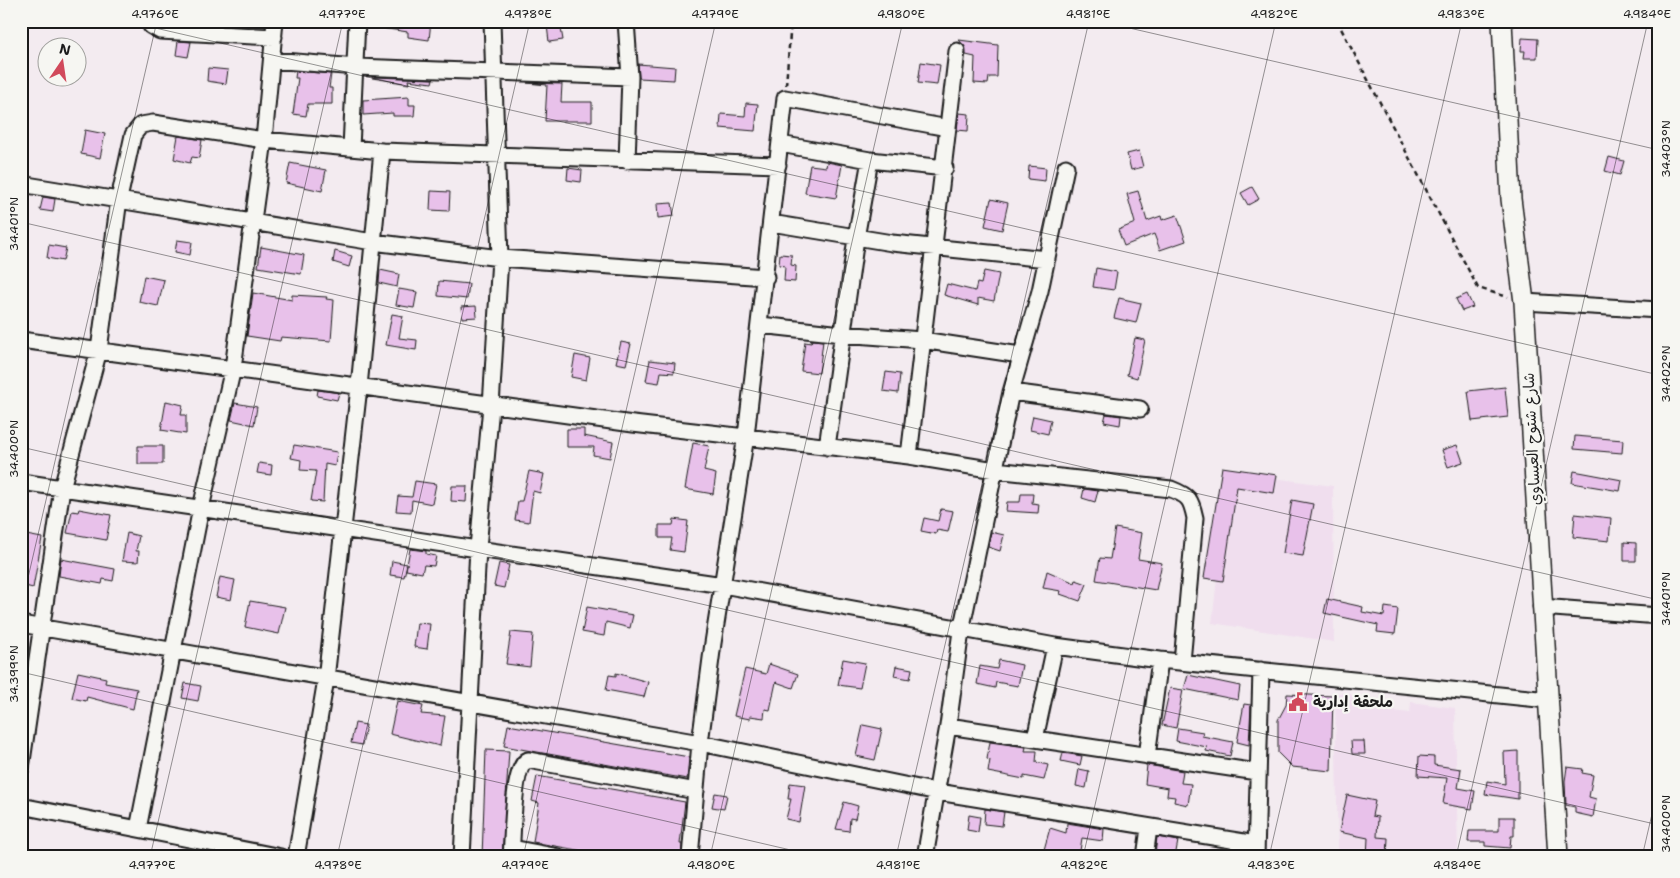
<svg xmlns="http://www.w3.org/2000/svg" width="1680" height="878" viewBox="0 0 1680 878" font-family="'Shantell Sans','Playpen Sans Arabic',sans-serif">
<style>
.built{fill:#f0deee}
.building{fill:#e8c1ea;stroke:#1c1c1c}
.lines{fill:none;stroke-linecap:round;stroke-linejoin:round}
.minor-casing{stroke:#1c1c1c;stroke-width:19}
.tertiary-casing{stroke:#1c1c1c;stroke-width:22}
.path{stroke:#1c1c1c;stroke-width:2.5;stroke-dasharray:5 4;stroke-linecap:butt}
.minor{stroke:#f6f6f2;stroke-width:15}
.tertiary{stroke:#f6f6f2;stroke-width:19}
.ticks{fill:none;stroke:#1c1c1c;stroke-width:1;stroke-opacity:0.45}
.labels{text-anchor:middle;stroke-width:4.5;stroke-linejoin:round;paint-order:stroke}
.street-label{font-size:15px;fill:#1c1c1c;stroke:#f6f6f2}
.poi-label{font-size:15px;font-weight:bold;fill:#1c1c1c;stroke:#f6f6f2;text-anchor:start}
.neatline{fill:none;stroke:#1c1c1c;stroke-width:2}
.ticks-label{font-size:12px;text-anchor:middle;fill:#1c1c1c}
</style>
<rect width="100%" height="100%" fill="#f3ebf0"/>
<filter id="ink" filterUnits="userSpaceOnUse"><feTurbulence type="fractalNoise" baseFrequency=".02" numOctaves="2"/><feDisplacementMap in="SourceGraphic" scale="10" xChannelSelector="R" yChannelSelector="G"/><feConvolveMatrix kernelMatrix="1 2 1 2 8 2 1 2 1" color-interpolation-filters="sRGB"/></filter>
<g filter="url(#ink)">
<path class="built" d="M1229,472L1333,486L1334,642L1212,623Z
M1335,693L1351,694L1359,707L1410,713L1411,702L1455,708L1458,857H1338Z"/>
<path class="building" d="M381,21H431L429,40L408,37V32L381,28Z
M560,23L563,40L549,42L547,25Z
M1522,38L1538,39L1537,58H1524L1525,51H1521Z
M959,40L998,45L997,77H989L988,84L974,83L975,57L966,55L965,47Z
M178,41L191,42L188,57L176,55Z
M921,62L940,65L937,85L918,83Z
M638,64L675,67L674,80L639,78Z
M208,68L228,70L226,84L207,81Z
M296,71L331,74L329,88H332V104H308L306,116L293,114L298,78H295Z
M372,78V77L433,79L432,83L408,80L409,84Z
M527,83L562,84L561,102H592V121H545L547,85Z
M409,97V105H415L414,116H393V113L363,115V100Z
M746,103L758,104L755,131L720,128L721,114L745,116Z
M959,113L969,114L968,131L957,130Z
M85,130L105,134L100,158L81,154Z
M178,136L202,140L199,158L192,157L190,163L174,159Z
M1139,151L1143,167L1131,170L1127,154Z
M1609,157L1624,161L1620,175L1605,171Z
M827,162L842,165L836,198L805,193L810,165L826,167Z
M290,163L326,170L322,191L286,183Z
M1029,166L1046,168L1045,181L1028,179Z
M568,168L582,170L581,182L567,180Z
M1252,187L1259,199L1248,205L1241,193Z
M431,191L450,192L449,211L430,210Z
M1138,191L1147,221L1161,216L1162,220L1177,215L1186,241L1160,250L1154,234L1124,246L1118,230L1135,223L1127,194Z
M43,197L55,199L53,212L40,210Z
M991,199L1008,203L1002,230L985,226Z
M672,203L674,216L658,218L657,204Z
M177,240L192,242L190,255L175,252Z
M49,245L66,248L63,261L47,258Z
M261,247L304,255L301,274L258,267Z
M335,251L352,256L349,267L333,262Z
M780,254L792,255L791,265L796,266L795,282L784,281L785,266L779,265Z
M1096,268L1117,272L1114,290L1093,287Z
M380,270L399,274L397,287L379,283Z
M984,271L999,274L994,301L978,298V305L944,295L947,284L975,291L977,283L981,284Z
M144,276L164,280L158,306L139,302Z
M439,281L469,284L467,299L438,296Z
M399,289L417,292L414,308L396,305Z
M253,293L292,300V295L327,297L326,299L334,300L331,341L281,337L280,341L247,336Z
M1467,294L1473,307L1462,311L1456,299Z
M1119,298L1141,303L1136,323L1114,318Z
M476,306L477,317L462,318L461,307Z
M392,314L403,316L399,338L417,340L416,350L386,345Z
M1135,338L1145,340L1137,378L1127,375Z
M812,340L823,341L819,373L801,371L805,342L811,343Z
M621,342L631,344L626,365L616,363Z
M575,355L590,358L586,380L571,377Z
M650,360L675,363L674,373L661,372L659,383L646,381Z
M886,372L900,374L898,393L883,391Z
M1505,387L1508,417L1472,421L1468,391Z
M318,390L339,393L337,400L317,396Z
M166,401L183,405L181,415H186V434L161,430Z
M235,403L257,407L254,425L231,420Z
M1106,414L1121,416L1120,425L1104,422Z
M1033,416L1051,420L1048,434L1030,430Z
M567,429H584V436L613,442L610,458L593,455L594,447H567Z
M1575,436L1623,440L1622,453L1574,449Z
M693,443L709,446L704,471L716,474L713,494L685,489Z
M294,445L337,452L335,466L325,464L323,502L311,501L316,471L300,470L301,460L291,458Z
M1457,445L1463,462L1448,467L1442,450Z
M138,446H163V464H138Z
M259,463L272,465L271,475L257,473Z
M1222,467L1277,475L1274,493L1237,487L1223,581L1204,578Z
M529,471L544,474L540,493L533,491L529,522L515,520L518,501H522Z
M1574,471L1622,480L1620,491L1572,483Z
M415,481L436,484L432,504L412,500L411,512L396,511L398,496L412,497Z
M452,486H467L466,502L451,501Z
M1084,489L1098,491L1095,502L1082,498Z
M1021,494H1033L1032,503L1039,504L1038,513L1006,511L1007,502H1020Z
M1292,500L1313,504L1303,556L1283,553Z
M79,509L111,515L106,540L67,533L72,511L78,512Z
M941,509L953,511L948,532L937,530L936,534L921,531L924,518L938,521Z
M1575,514L1611,518L1609,541L1573,537Z
M674,519L688,521L684,552L670,550L672,538H659V525H673Z
M1115,528L1142,533L1138,559L1162,563L1156,590L1096,580L1100,558L1110,559Z
M991,532L1004,535L1000,551L988,547Z
M127,533L139,536L136,551H139L138,562L122,561Z
M21,534L42,538L33,588L21,585Z
M1624,542L1636,543V561H1624Z
M410,549L426,551V554L436,556L434,566L424,565L422,573L406,570Z
M61,559L115,569L113,581L103,579L102,584L59,576Z
M392,561L407,564L404,577L390,575Z
M499,563L509,565L504,588L494,586Z
M1047,571L1075,583L1076,580L1087,584L1080,601L1060,594L1061,591L1043,588Z
M220,577L235,580L231,600L216,597Z
M1327,599L1363,607L1362,612L1384,616L1385,607L1398,609L1395,634L1377,632L1378,625L1324,613Z
M250,601L285,607L279,634L245,627Z
M587,607L633,615L630,628L606,622L604,636L582,632Z
M417,623L430,624L427,649L414,647Z
M511,632L533,634L530,667L506,664Z
M843,659L865,663L860,688L838,685Z
M999,660L1022,665L1018,686L996,682L995,688L977,684L980,666L997,669Z
M769,664L798,674L793,688L776,682L770,710L765,709L764,718L750,716V719L734,716L745,669L766,674Z
M896,666L912,669L910,679L894,676Z
M78,672L106,678L105,683L137,689L133,709L87,697L86,701L72,698Z
M616,673L648,682L644,697L606,690L609,675L616,676Z
M1188,675L1240,686L1238,700L1184,689Z
M185,683L201,686L198,701L182,698Z
M1170,688L1183,690L1176,728L1162,725Z
M1287,694L1333,696L1331,771L1292,767L1278,753V720L1286,705Z
M397,701L423,706L421,714L445,716L440,746L390,734Z
M1244,704L1251,705L1249,745L1237,742Z
M355,723L366,725L362,745L351,743Z
M508,725L689,757L687,779L504,746Z
M863,725L882,729L875,760L856,756Z
M1178,728L1203,732L1202,736L1233,742L1230,756L1206,751L1207,747L1176,741Z
M1351,741H1364L1365,754H1352Z
M990,742L1026,747L1025,751H1037L1036,762L1048,765L1044,780L1024,776V779L988,772L990,760L987,759Z
M486,750L509,751L502,857H482Z
M1518,751V799L1485,794L1487,781L1505,784L1504,752Z
M1063,753L1082,756L1080,765L1061,761Z
M1419,756L1434,757V765L1461,769L1458,788L1475,791L1472,809L1443,804L1447,778L1418,776Z
M1147,765L1183,771L1181,783L1191,784L1188,805L1174,802L1175,797L1167,796L1168,788L1145,784Z
M1567,767L1583,769L1582,773L1593,775L1589,797L1596,799L1593,817L1575,813V807L1566,805L1565,781Z
M1079,769L1089,771L1086,788L1076,786Z
M537,776L685,802L680,844H682L681,857H616L533,842L539,803L532,801Z
M790,783L805,785L799,822L786,819L791,799H788Z
M715,793L727,795L724,809L712,807Z
M1347,795L1375,801L1372,816L1378,817L1377,837L1388,838L1387,857H1367L1368,838L1339,832Z
M844,802L858,806L855,819L850,818L849,831L836,829Z
M985,809L1004,812L1002,826L984,824Z
M969,815L980,817L978,832L967,830Z
M1499,817H1514V836H1511L1510,848L1485,846V842H1468L1469,831H1499Z
M1067,823L1104,829L1103,841L1082,838L1079,857H1042L1050,828L1066,833Z
M1157,837L1178,841L1175,857L1155,855Z"/>
<g class="lines">
<g class="minor-casing">
<path id="minor" d="M150,21L151,26L160,31L274,37
M626,21L630,77L627,161
M272,60L356,67L630,77
M780,144L870,160L945,168
M351,148L357,21
M21,184L373,242L500,258L766,277
M771,223L892,243L1047,259
M1524,302L1659,310
M760,325L842,334L922,340L1020,355
M21,340L633,424L909,456L995,470L1171,489C1189,496 1191,499 1195,518L1182,662
M1011,392L1140,409
M827,447L856,238L870,160
M909,456L957,51
M21,482L723,585L1055,646L1160,660L1548,700
M1541,607L1659,616
M21,624L700,743L938,792L1256,844
M948,726L1035,739L1055,646
M1035,739L1257,772
M1147,756L1160,660
M21,768L62,488L99,350L119,199L133,135L141,125L153,123L264,140L382,151L778,165
M21,806L281,857
M138,829L201,508L233,368L264,140L275,21
M512,848L559,857
M296,857L326,679L359,387L382,151
M462,857L478,548L491,406L500,258L492,21
M511,857C513,838 512,766 528,760L696,791
M690,857L700,743L713,643L746,436L785,98L948,128
M925,857L948,726L961,631L1011,392L1040,291L1066,167
M1145,857L1149,828
M1256,857L1261,670"/>
</g>
<g class="tertiary-casing">
<path id="tertiary" d="M1502,21L1511,199L1524,302L1558,857"/>
</g>
<path class="path" d="M1337,21L1478,288L1508,297
M786,85L791,21"/>
<use href="#minor" class="minor"/>
<use href="#tertiary" class="tertiary"/>
</g>
</g>
<path class="ticks" d="M125,21L1659,375M1099,21L1659,150M21,222L1659,600M21,447L1659,825M21,608L157,21M21,672L821,857M150,857L343,21M337,857L530,21M523,857L716,21M710,857L903,21M896,857L1089,21M1083,857L1276,21M1269,857L1462,21M1456,857L1648,21M1642,857L1659,784"/>
<defs>
<g id="civic-bare" transform="scale(1.5)"><path d="M-.6-6.5H3V-4.5H.6V-3L4-1V1h2V6H-6V1h2V-1L-.6-3ZM-1.2 2.5V6h2.4V2.5Z" fill="#d1495b" stroke="#f6f6f2" stroke-width="2.5" paint-order="stroke"/></g>
</defs>
<g fill-rule="evenodd">
<use href="#civic-bare" x="1298" y="702"/>
</g>
<g class="labels">
<g class="street-label">
<text transform="translate(1532 439) rotate(-93)" y="5">شارع شتوح العيساوي</text>
</g>
<g class="poi-label">
<text x="1313" y="707">ملحقة إدارية</text>
</g>
</g>
<rect width="1680" height="878" fill="none" stroke="#f6f6f2" stroke-width="55"/>
<g transform="translate(62 62) rotate(13)"><circle r="24" fill="#f6f6f2" stroke="#9f9f9c"/>
<path d="M0-4L9 19L0 12L-9 19Z" fill="#d1495b"/>
<text y="-8" font-size="14" font-weight="bold" text-anchor="middle" fill="#1c1c1c">N</text>
</g>
<rect x="28" y="28" width="1624" height="822" class="neatline"/>
<g class="ticks-label">
<text x="155" y="18">4.976°E</text>
<text x="342" y="18">4.977°E</text>
<text x="528" y="18">4.978°E</text>
<text x="715" y="18">4.979°E</text>
<text x="901" y="18">4.980°E</text>
<text x="1088" y="18">4.981°E</text>
<text x="1274" y="18">4.982°E</text>
<text x="1461" y="18">4.983°E</text>
<text x="1647" y="18">4.984°E</text>
<text transform="translate(1666 149) rotate(-90)" y="4">34.403°N</text>
<text transform="translate(14 224) rotate(-90)" y="4">34.401°N</text>
<text transform="translate(1666 374) rotate(-90)" y="4">34.402°N</text>
<text transform="translate(14 449) rotate(-90)" y="4">34.400°N</text>
<text transform="translate(1666 599) rotate(-90)" y="4">34.401°N</text>
<text transform="translate(14 674) rotate(-90)" y="4">34.399°N</text>
<text transform="translate(1666 824) rotate(-90)" y="4">34.400°N</text>
<text x="152" y="869">4.977°E</text>
<text x="338" y="869">4.978°E</text>
<text x="525" y="869">4.979°E</text>
<text x="711" y="869">4.980°E</text>
<text x="898" y="869">4.981°E</text>
<text x="1084" y="869">4.982°E</text>
<text x="1271" y="869">4.983°E</text>
<text x="1457" y="869">4.984°E</text>
</g>
</svg>
